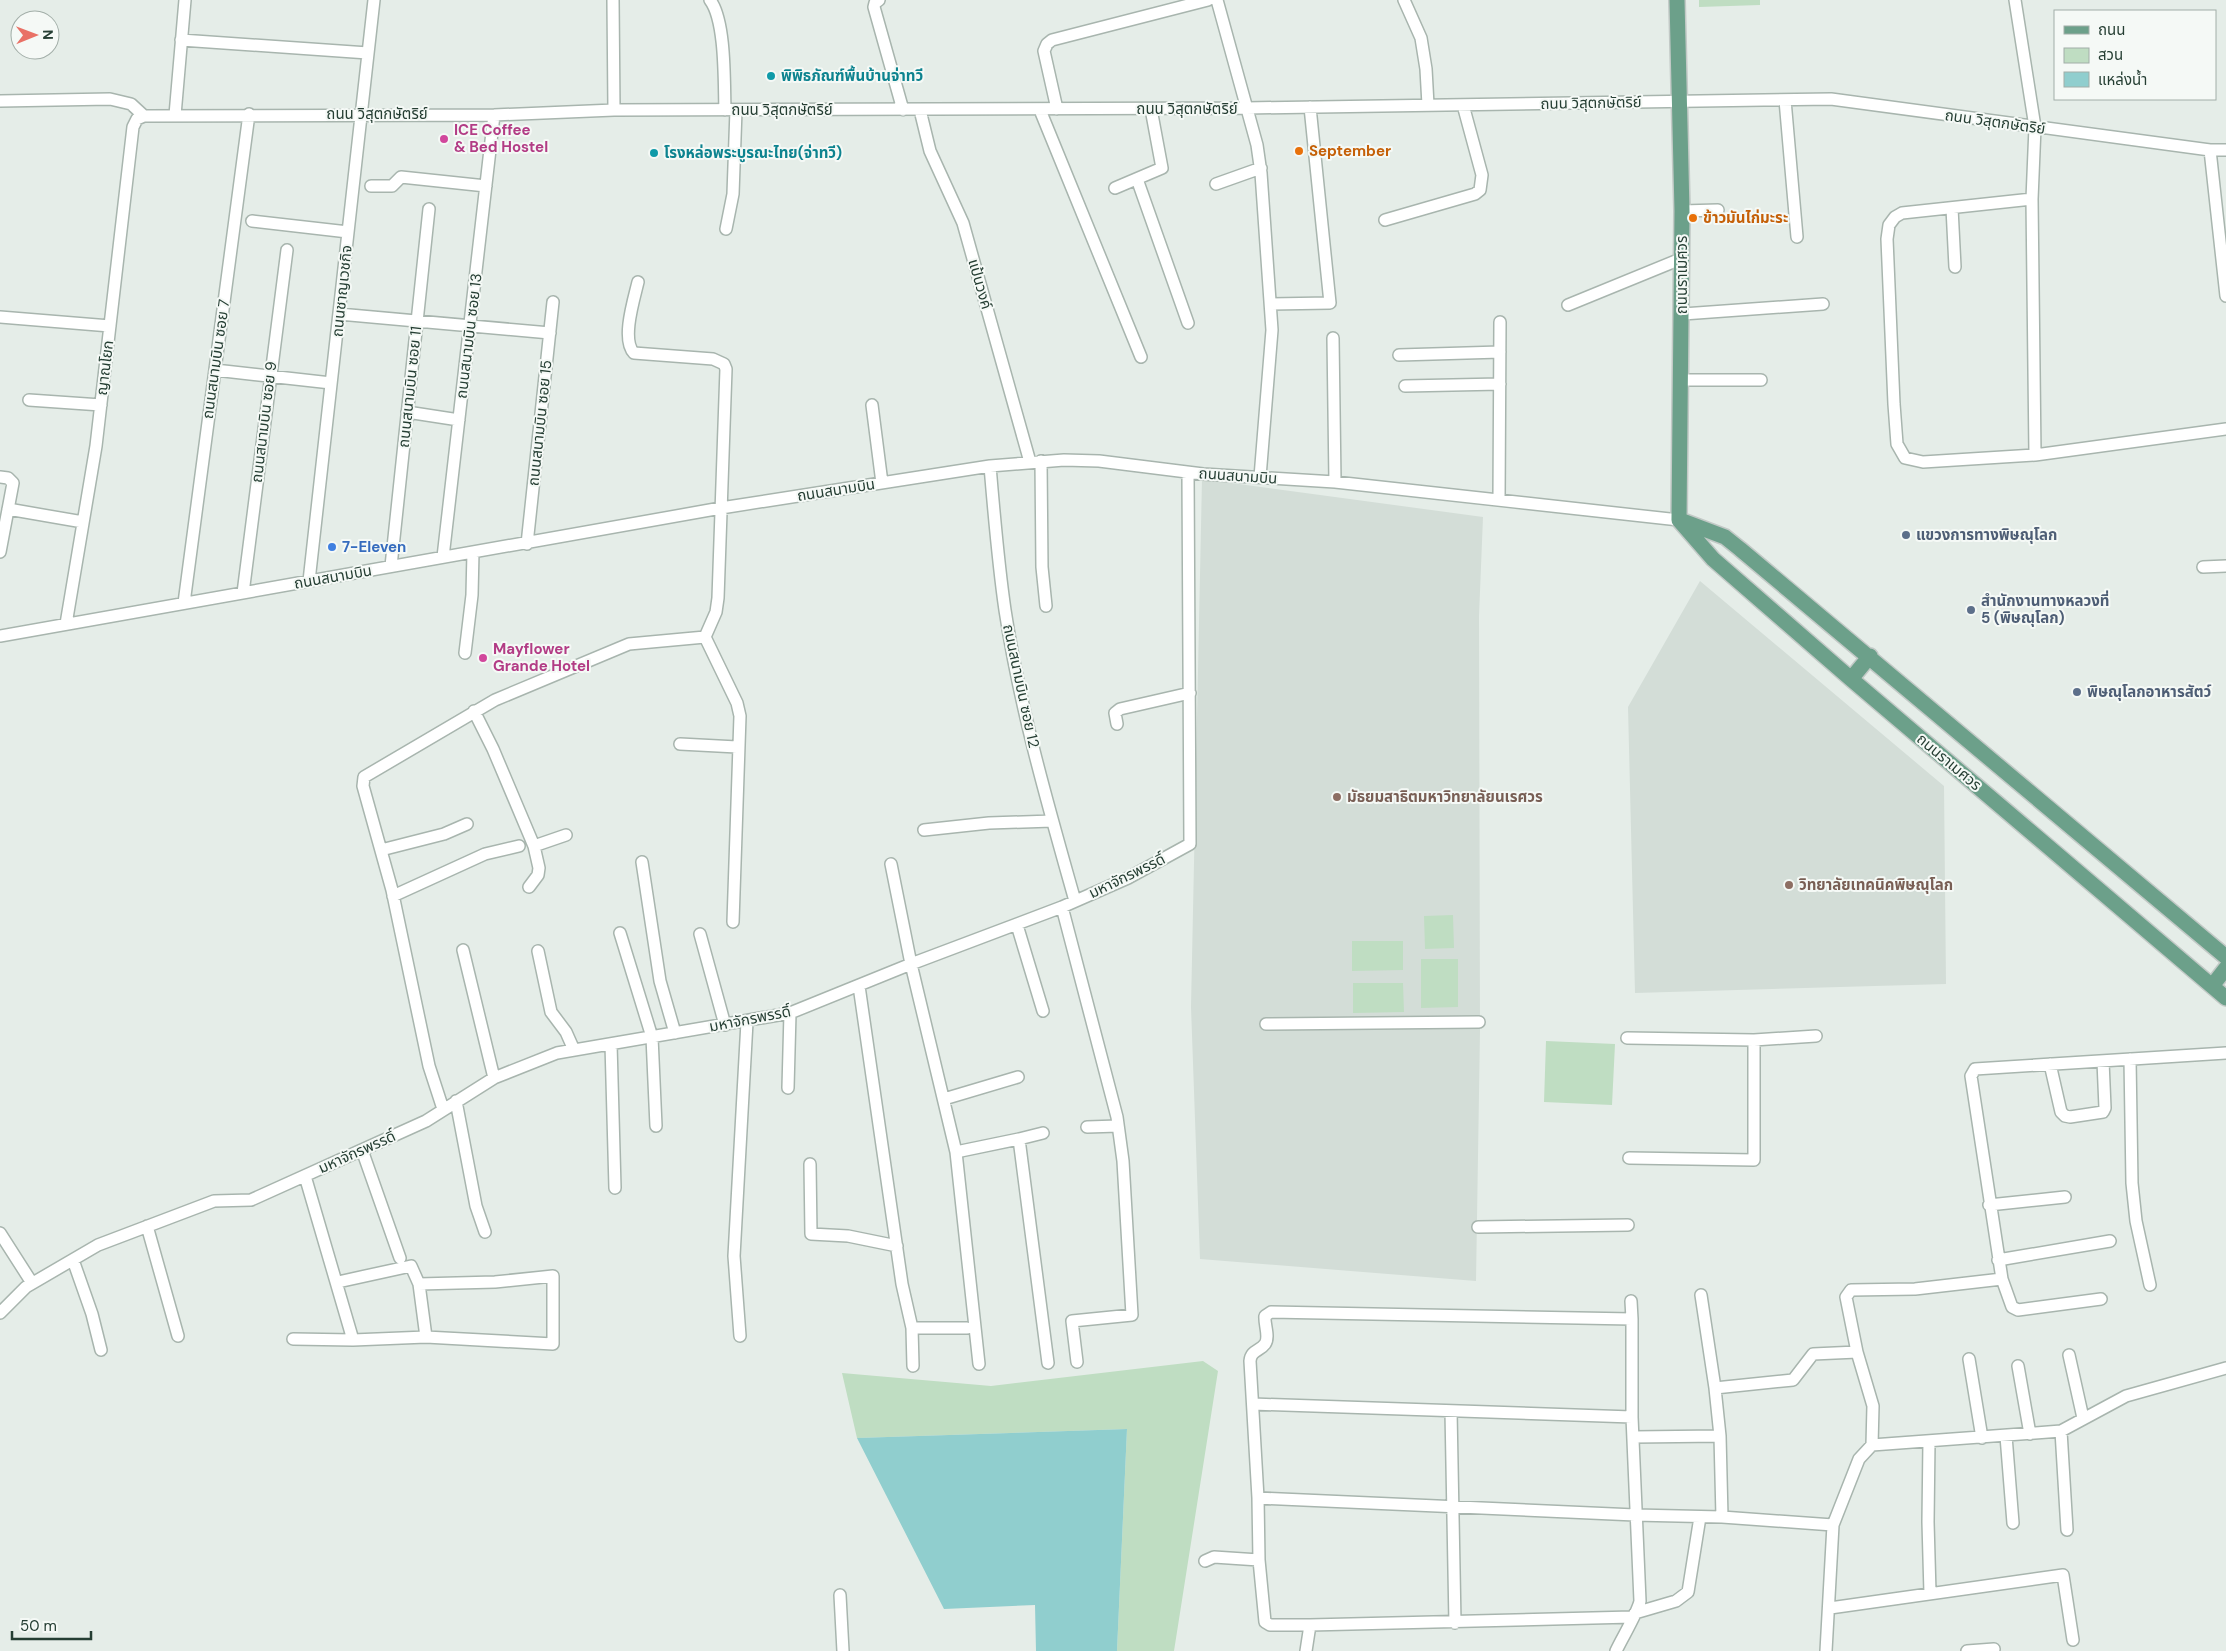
<svg xmlns="http://www.w3.org/2000/svg" width="2226" height="1651" viewBox="0 0 2226 1651" font-family="'DM Sans','Noto Sans Thai',sans-serif">
<style>
.built{fill:#d3ddd7}
.green{fill:#bfddc2}
.water{fill:#90cece}
.lines{fill:none;stroke-linecap:round;stroke-linejoin:round}
.minor-casing{stroke:#a8b5ae;stroke-width:14}
.major-casing{stroke:#c2c9c6;stroke-width:18}
.minor{stroke:#fff;stroke-width:11}
.major{stroke:#6ca08a;stroke-width:15}
.culture-dot{fill:#0f9aa8;stroke:#f5f9f6;stroke-width:2}
.hotel-dot{fill:#d1479c;stroke:#f5f9f6;stroke-width:2}
.food-dot{fill:#e8710a;stroke:#f5f9f6;stroke-width:2}
.service-dot{fill:#5c6f8a;stroke:#f5f9f6;stroke-width:2}
.shop-dot{fill:#3f7fe0;stroke:#f5f9f6;stroke-width:2}
.education-dot{fill:#8d6e63;stroke:#f5f9f6;stroke-width:2}
.labels{text-anchor:middle;stroke-width:4;stroke-linejoin:round;paint-order:stroke}
.culture-label{font-size:15px;font-weight:bold;fill:#0d838f;stroke:#f5f9f6;text-anchor:start}
.street-label{font-size:15px;fill:#253e33;stroke:#f5f9f6}
.hotel-label{font-size:15px;font-weight:bold;fill:#b23c85;stroke:#f5f9f6;text-anchor:start}
.food-label{font-size:15px;font-weight:bold;fill:#c56008;stroke:#f5f9f6;text-anchor:start}
.service-label{font-size:15px;font-weight:bold;fill:#4e5e75;stroke:#f5f9f6;text-anchor:start}
.shop-label{font-size:15px;font-weight:bold;fill:#366cbe;stroke:#f5f9f6;text-anchor:start}
.education-label{font-size:15px;font-weight:bold;fill:#785e54;stroke:#f5f9f6;text-anchor:start}
</style>
<rect width="100%" height="100%" fill="#e5ede8"/>
<path class="built" d="M1202,479L1483,517L1479,616L1480,1031L1476,1281L1200,1259L1191,1007Z
M1700,581L1944,786L1946,984L1635,993L1628,707Z"/>
<path class="green" d="M1699,0H1760V5L1699,7Z
M1453,915L1454,948L1425,949L1424,916Z
M1352,941H1403V970L1352,971Z
M1421,959H1458V1007L1421,1008Z
M1353,983H1403L1404,1012L1353,1013Z
M1546,1041L1615,1044L1612,1105L1544,1102Z
M1203,1361L1218,1371L1174,1651H1117L1127,1429L857,1438L842,1373L991,1386Z"/>
<path class="water" d="M1127,1429L1117,1651H1036L1035,1605L944,1609L857,1438Z"/>
<g class="lines">
<g class="minor-casing">
<path id="minor" d="M613,0L614,110
M710,0C726,21 724,83 725,110
M879,0L875,3L874,7L903,110
M1217,0L1257,145L1261,173L1272,330L1260,477
M1404,0L1421,38L1426,69L1428,105
M2015,0L2035,127L2032,199L2035,455
M181,40L368,53
M1785,100L1797,237
M0,101L110,99L131,104L144,116
M1057,109L1044,51L1047,44L1052,40L1208,0
M920,110L930,151L963,223L1030,462
M1040,110L1141,357
M175,115L185,0
M2210,150L2226,296
M1137,179L1188,323
M1216,184L1261,168
M371,186H392L401,177L486,186
M1115,188L1162,168L1151,109
M2032,199L1902,213L1895,217L1889,225L1887,239L1894,404L1897,444L1905,458L1923,462L2035,455L2226,429
M1952,208L1955,267
M1682,211L1718,210
M1385,220L1475,194L1480,190L1482,175L1463,105
M252,221L348,232
M726,229L733,194L736,110
M1271,304L1330,303L1310,107
M1568,305L1683,258
M339,314L550,333
M1683,314L1823,304
M0,317L110,326
M1333,338L1335,482
M1399,355L1500,352
M215,370L331,383
M1681,380H1761
M1405,386L1500,384
M29,400L101,405
M872,405L882,483
M407,412L459,420
M1041,461L1042,567L1046,606
M990,466C994,514 998,562 1005,610C1020,709 1048,805 1075,901
M0,477L8,478L13,483L0,552
M1499,500L1500,322
M8,509L83,522
M527,544L553,302
M443,557L494,115
M391,566L429,209
M2203,567L2226,566
M309,581L374,0
M243,593L287,250
M184,603L249,114
M66,624L96,446L133,127L137,119L144,116L494,115L614,110L1246,108L1831,99L2210,150H2226
M0,636L721,508L990,466L1064,460L1099,461L1203,474L1335,482L1679,520
M705,637L737,703L740,716L733,922
M465,653L472,595L473,552
M474,711L493,749L534,846L539,868L538,875L529,887
M1117,724L1115,713L1120,709L1190,693
M680,744L737,747
M924,830L989,823L1052,821
M534,846L566,835
M381,850L444,834L467,824
M642,862L660,981L675,1033
M891,864L911,964L956,1152L979,1364
M393,896L485,854L519,846
M1062,907L1117,1117L1123,1161L1132,1315L1072,1321L1077,1362
M1017,925L1043,1011
M620,933L652,1037L656,1126
M700,934L725,1025
M463,950L494,1078
M538,951L551,1012L566,1032L574,1050
M859,986L902,1284L912,1328L913,1366
M1266,1024L1479,1022
M1627,1038L1754,1040L1816,1036
M611,1044L615,1188
M2130,1059L2132,1183L2136,1221L2150,1285
M2050,1064L2061,1112L2065,1116L2070,1117L2103,1112L2105,1108L2103,1061
M788,1088L790,1013
M944,1099L1018,1077
M456,1101L476,1206L485,1232
M443,1109L429,1066L392,890L363,786L364,777L495,700L629,644L705,637L716,612L718,598L726,369L724,364L713,359L634,353C621,340 634,299 638,282
M1087,1127L1118,1126
M1019,1139L1043,1133
M362,1150L400,1258
M956,1152L1019,1139L1048,1363
M1629,1158L1754,1160V1040
M810,1164L811,1234L848,1236L897,1246
M305,1176L353,1340
M1989,1205L2065,1197
M147,1226L178,1336
M1478,1227L1628,1225
M0,1233L32,1283
M73,1260L92,1314L101,1350
M1998,1260L2110,1241
M2002,1279L2012,1307L2018,1310L2101,1299
M338,1282L411,1266L419,1284L426,1337
M1631,1301L1632,1319L1271,1312L1265,1316C1264,1324 1270,1337 1265,1344C1260,1351 1251,1350 1250,1361L1258,1498L1259,1560L1265,1622L1270,1625H1310L1632,1617
M0,1313L26,1287L98,1245L214,1201L251,1200L426,1121L494,1078L557,1053L790,1013L911,964L1062,907L1128,878L1190,844L1188,473
M912,1328H967
M740,1336L734,1256L747,1022
M293,1339L353,1340L426,1337L553,1344V1276L495,1282L419,1284
M2069,1355L2083,1418
M1969,1359L1982,1438
M2018,1366L2030,1434
M1715,1388L1793,1380L1813,1354L1857,1352
M1253,1404L1632,1417
M1451,1411L1455,1623
M2061,1431L2067,1530
M1720,1436L1722,1517
M2006,1436L2013,1523
M1634,1437L1720,1436L1715,1388L1701,1295
M1929,1441L1928,1522L1930,1593
M1872,1445L2061,1431L2126,1396L2226,1368
M1258,1498L1635,1515L1722,1517L1833,1525
M1205,1561L1214,1557L1259,1560
M840,1595L843,1651
M1830,1608L2063,1575L2073,1640
M1635,1613L1676,1601L1688,1592L1700,1517
M1306,1651L1310,1625
M1616,1651C1622,1638 1638,1612 1640,1601L1632,1417V1319
M1826,1651L1833,1525L1859,1459L1872,1445L1873,1406L1857,1352L1846,1297L1851,1290L1915,1289L2002,1279L1971,1076L1975,1069L2226,1053
M1967,1651L1994,1649"/>
</g>
<g class="major-casing">
<path id="major" d="M1677,0L1682,211L1679,520L1713,559L1851,679L2226,998
M1680,520L1725,537L1740,549L2226,957
M1851,679L1870,656
M2212,986L2226,968"/>
</g>
<use href="#minor" class="minor"/>
<use href="#major" class="major"/>
</g>
<g class="culture-dot">
<circle cx="771" cy="76" r="5"/>
<circle cx="654" cy="153" r="5"/>
</g>
<g class="hotel-dot">
<circle cx="444" cy="139" r="5"/>
<circle cx="483" cy="658" r="5"/>
</g>
<g class="food-dot">
<circle cx="1299" cy="151" r="5"/>
<circle cx="1693" cy="218" r="5"/>
</g>
<g class="service-dot">
<circle cx="1906" cy="535" r="5"/>
<circle cx="1971" cy="610" r="5"/>
<circle cx="2077" cy="692" r="5"/>
</g>
<circle class="shop-dot" cx="332" cy="547" r="5"/>
<g class="education-dot">
<circle cx="1337" cy="797" r="5"/>
<circle cx="1789" cy="885" r="5"/>
</g>
<g class="labels">
<g class="culture-label">
<text x="781" y="81">พิพิธภัณฑ์พื้นบ้านจ่าทวี</text>
<text x="664" y="158">โรงหล่อพระบูรณะไทย(จ่าทวี)</text>
</g>
<g class="street-label">
<text transform="translate(1591 103) rotate(-1)" y="5">ถนน วิสุตกษัตริย์</text>
<text x="1187" y="114">ถนน วิสุตกษัตริย์</text>
<text x="782" y="115">ถนน วิสุตกษัตริย์</text>
<text x="377" y="119">ถนน วิสุตกษัตริย์</text>
<text transform="translate(1995 122) rotate(8)" y="5">ถนน วิสุตกษัตริย์</text>
<text transform="translate(1682 275) rotate(-90)" y="5">ถนนราเมศวร</text>
<text transform="translate(980 284) rotate(74)" y="5">แป้นวงค์</text>
<text transform="translate(342 291) rotate(-84)" y="5">ถนนชาญเวชกิจ</text>
<text transform="translate(469 336) rotate(-83)" y="5">ถนนสนามบิน ซอย 13</text>
<text transform="translate(216 359) rotate(-82)" y="5">ถนนสนามบิน ซอย 7</text>
<text transform="translate(105 368) rotate(-83)" y="5">ญาณโยก</text>
<text transform="translate(410 387) rotate(-84)" y="5">ถนนสนามบิน ซอย 11</text>
<text transform="translate(264 422) rotate(-83)" y="5">ถนนสนามบิน ซอย 9</text>
<text transform="translate(540 423) rotate(-84)" y="5">ถนนสนามบิน ซอย 15</text>
<text transform="translate(1238 476) rotate(4)" y="5">ถนนสนามบิน</text>
<text transform="translate(836 490) rotate(-9)" y="5">ถนนสนามบิน</text>
<text transform="translate(333 577) rotate(-10)" y="5">ถนนสนามบิน</text>
<text transform="translate(1021 686) rotate(78)" y="5">ถนนสนามบิน ซอย 12</text>
<text transform="translate(1949 762) rotate(40)" y="5">ถนนราเมศวร</text>
<text transform="translate(1127 876) rotate(-26)" y="5">มหาจักรพรรดิ์</text>
<text transform="translate(750 1019) rotate(-11)" y="5">มหาจักรพรรดิ์</text>
<text transform="translate(357 1152) rotate(-24)" y="5">มหาจักรพรรดิ์</text>
</g>
<g class="hotel-label">
<text x="454" y="135">ICE Coffee<tspan x="454" dy="17">&amp; Bed Hostel</tspan></text>
<text x="493" y="654">Mayflower<tspan x="493" dy="17">Grande Hotel</tspan></text>
</g>
<g class="food-label">
<text x="1309" y="156">September</text>
<text x="1703" y="223">ข้าวมันไก่มะระ</text>
</g>
<g class="service-label">
<text x="1916" y="540">แขวงการทางพิษณุโลก</text>
<text x="1981" y="606">สำนักงานทางหลวงที่<tspan x="1981" dy="17">5 (พิษณุโลก)</tspan></text>
<text x="2087" y="697">พิษณุโลกอาหารสัตว์</text>
</g>
<g class="shop-label">
<text x="342" y="552">7-Eleven</text>
</g>
<g class="education-label">
<text x="1347" y="802">มัธยมสาธิตมหาวิทยาลัยนเรศวร</text>
<text x="1799" y="890">วิทยาลัยเทคนิคพิษณุโลก</text>
</g>
</g>
<rect x="2054" y="10" width="162" height="90" fill="#f5f9f6" stroke="#a2aea8"/>
<rect x="2064" y="26" width="25" height="8" fill="#6ca08a" stroke="#a2aea8"/>
<text x="2098" y="35" font-size="15" fill="#253e33">ถนน</text>
<rect x="2064" y="48" width="25" height="15" fill="#bfddc2" stroke="#a2aea8"/>
<text x="2098" y="60" font-size="15" fill="#253e33">สวน</text>
<rect x="2064" y="72" width="25" height="15" fill="#90cece" stroke="#a2aea8"/>
<text x="2098" y="85" font-size="15" fill="#253e33">แหล่งน้ำ</text>
<g transform="translate(35 35) rotate(89)"><circle r="24" fill="#f5f9f6" stroke="#a2aea8"/>
<path d="M0-4L9 19L0 12L-9 19Z" fill="#e97166"/>
<text y="-8" font-size="14" font-weight="bold" text-anchor="middle" fill="#253e33">N</text>
</g>
<path d="M12 1631v8h79v-8" fill="none" stroke="#253e33" stroke-width="2.5"/>
<text x="20" y="1631" font-size="15" fill="#253e33" stroke="#f5f9f6" stroke-width="4" paint-order="stroke">50 m</text>
</svg>
